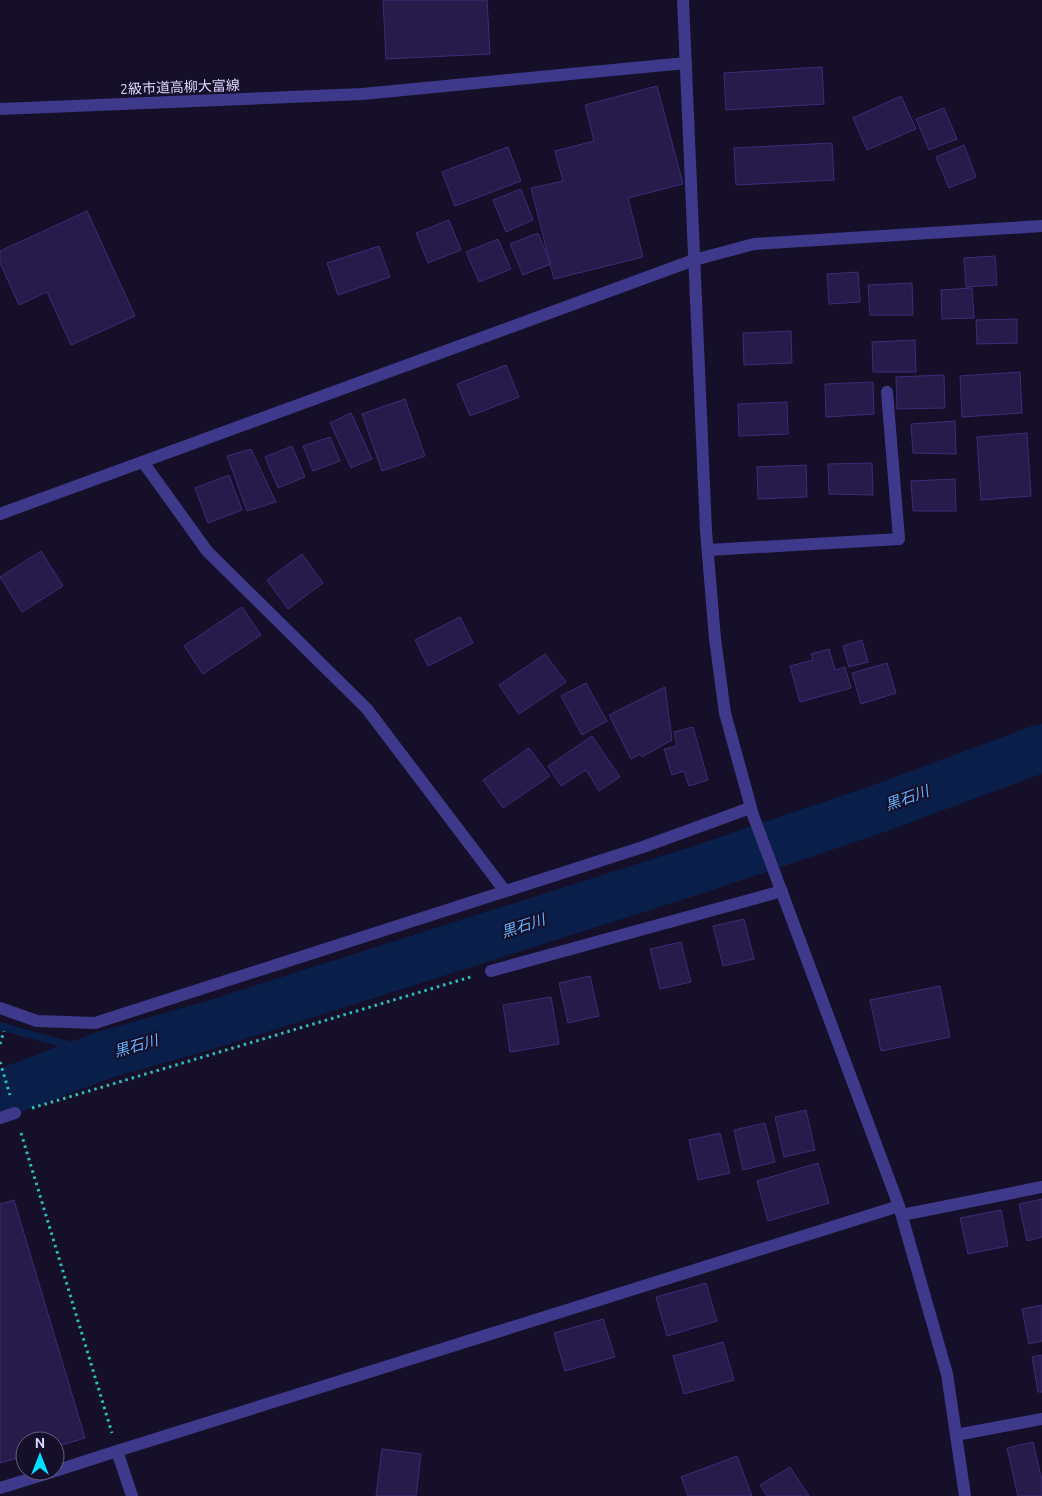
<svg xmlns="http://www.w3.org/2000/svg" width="1042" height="1496" viewBox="0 0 1042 1496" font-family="Ubuntu,'Noto Sans JP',sans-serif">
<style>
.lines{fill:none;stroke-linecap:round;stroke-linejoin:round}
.stream{stroke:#091e49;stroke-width:8}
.river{stroke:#091e49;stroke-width:48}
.building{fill:#261b4b;stroke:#3d2c78}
.path{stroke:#2cbfba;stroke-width:3;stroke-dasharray:2.5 4;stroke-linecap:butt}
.minor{stroke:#3e398a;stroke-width:12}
.labels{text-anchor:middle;stroke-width:4;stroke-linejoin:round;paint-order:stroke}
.street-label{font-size:14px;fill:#ddd8ff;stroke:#150f29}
.water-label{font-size:15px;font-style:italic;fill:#66b4ff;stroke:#150f29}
</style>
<rect width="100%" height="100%" fill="#150f29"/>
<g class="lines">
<path class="stream" d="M0,1026L104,1055"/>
<path class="river" d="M0,1094L104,1055L210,1025L694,871L875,810L1042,748"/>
</g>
<path class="building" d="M383,0H487L490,54L386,59Z
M822,67L824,104L726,110L724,73Z
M657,86L683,184L628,198L643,257L554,279L531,188L563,181L555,151L594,141L585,105Z
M901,96L916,129L867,150L853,118Z
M944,108L957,139L929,150L916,119Z
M832,143L834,180L736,185L734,148Z
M964,145L976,177L949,188L936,157Z
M508,147L521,181L455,206L442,172Z
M521,189L533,220L506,232L493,200Z
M87,211L135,316L71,345L47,292L19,305L0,263V251Z
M449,220L461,250L428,263L416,233Z
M538,233L551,264L523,275L510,244Z
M498,239L511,269L479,282L466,252Z
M379,246L390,277L338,295L327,263Z
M995,256L997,285L966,287L964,258Z
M858,272L860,302L829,304L827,274Z
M912,283L913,315H870L868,285Z
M972,288L974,318L942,319L941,290Z
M1017,319V343L977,344L976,320Z
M791,331L792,363L744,365L743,333Z
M915,340L916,372H873L872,342Z
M506,365L519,397L470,416L457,384Z
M1020,372L1022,413L962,417L960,376Z
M944,375L945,408L897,409L896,377Z
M873,382L874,414L826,417L825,384Z
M405,399L425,456L382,471L362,414Z
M787,402L788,434L739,436L738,404Z
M351,413L372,459L351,468L330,423Z
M955,421L956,454L913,453L911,424Z
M1027,433L1031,496L981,500L977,437Z
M330,437L340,461L313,471L303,446Z
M292,446L305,477L278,488L265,457Z
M251,449L276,502L247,511L227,456Z
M872,463L873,495L829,494L828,464Z
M806,465L807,497L758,499L757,467Z
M229,475L242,510L208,523L195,488Z
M955,479L956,511H913L911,481Z
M41,551L63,586L22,612L0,577Z
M302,554L323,583L288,609L267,580Z
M242,607L261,635L203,674L184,646Z
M460,617L473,643L428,666L415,640Z
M862,640L868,662L849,667L843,646Z
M829,649L835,670L845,667L851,688L800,702L790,666L813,660L811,654Z
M545,654L566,682L519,714L499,685Z
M887,663L896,693L861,704L852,673Z
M586,683L607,721L582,735L561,696Z
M665,687L672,740L642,757L640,754L631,759L609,715Z
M693,727L708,780L689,786L684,771L672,775L664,749L677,746L674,732Z
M592,736L620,777L599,791L586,770L561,786L548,766Z
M529,748L550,776L503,808L483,780Z
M744,919L754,959L723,966L713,926Z
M681,942L691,982L660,989L650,949Z
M590,976L599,1016L568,1023L559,983Z
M940,986L950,1037L881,1051L870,1000Z
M551,997L559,1044L510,1052L503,1005Z
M806,1110L815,1150L784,1157L775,1117Z
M765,1123L775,1162L743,1170L734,1130Z
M720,1133L730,1173L698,1180L689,1140Z
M818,1163L829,1203L768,1221L757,1181Z
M1042,1199V1237L1027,1241L1019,1204Z
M14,1200L85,1438L55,1447V1441H25V1456L0,1463V1204Z
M1001,1210L1008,1246L968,1254L960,1218Z
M706,1283L717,1321L667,1336L656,1297Z
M1042,1305V1341L1029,1344L1022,1309Z
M603,1319L615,1357L565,1371L554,1333Z
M723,1342L734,1380L684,1394L673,1356Z
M1042,1355V1392H1038L1032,1357Z
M1033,1442L1042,1481V1496H1018L1007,1448Z
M382,1449L421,1454L416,1496H376Z
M737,1456L752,1496H688L681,1477Z
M790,1467L809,1496H767L760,1485Z"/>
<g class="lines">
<path class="path" d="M0,1044L4,1031
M0,1062L10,1095
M32,1108L474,976
M21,1133L112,1433"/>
<path class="minor" d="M683,0L706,531L715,639L725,713L753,815L899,1206L947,1374L965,1496
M0,109L362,94L686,63
M143,462L207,551L367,709L505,891
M0,514L694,260L754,244L1042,226
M708,550L899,539L887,392
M491,971L782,891
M0,1008L37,1021L95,1023L643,847L750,808
M0,1118L15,1113
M902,1215L1042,1187
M956,1435L1042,1419
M55,1471L117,1451
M0,1488L55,1471
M132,1496L117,1451L899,1206"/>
</g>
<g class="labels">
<g class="street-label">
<text transform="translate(180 87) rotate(-2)" y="5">2級市道高柳大富線</text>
</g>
<g class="water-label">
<text transform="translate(907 798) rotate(-20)" y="5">黒石川</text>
<text transform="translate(523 926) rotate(-18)" y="5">黒石川</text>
<text transform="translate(136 1046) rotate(-16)" y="5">黒石川</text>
</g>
</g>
<g transform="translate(40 1456)"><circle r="24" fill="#150f29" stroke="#655f7f"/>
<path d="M0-4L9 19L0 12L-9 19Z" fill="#04dfff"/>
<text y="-8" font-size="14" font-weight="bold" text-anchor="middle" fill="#ddd8ff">N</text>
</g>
</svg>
